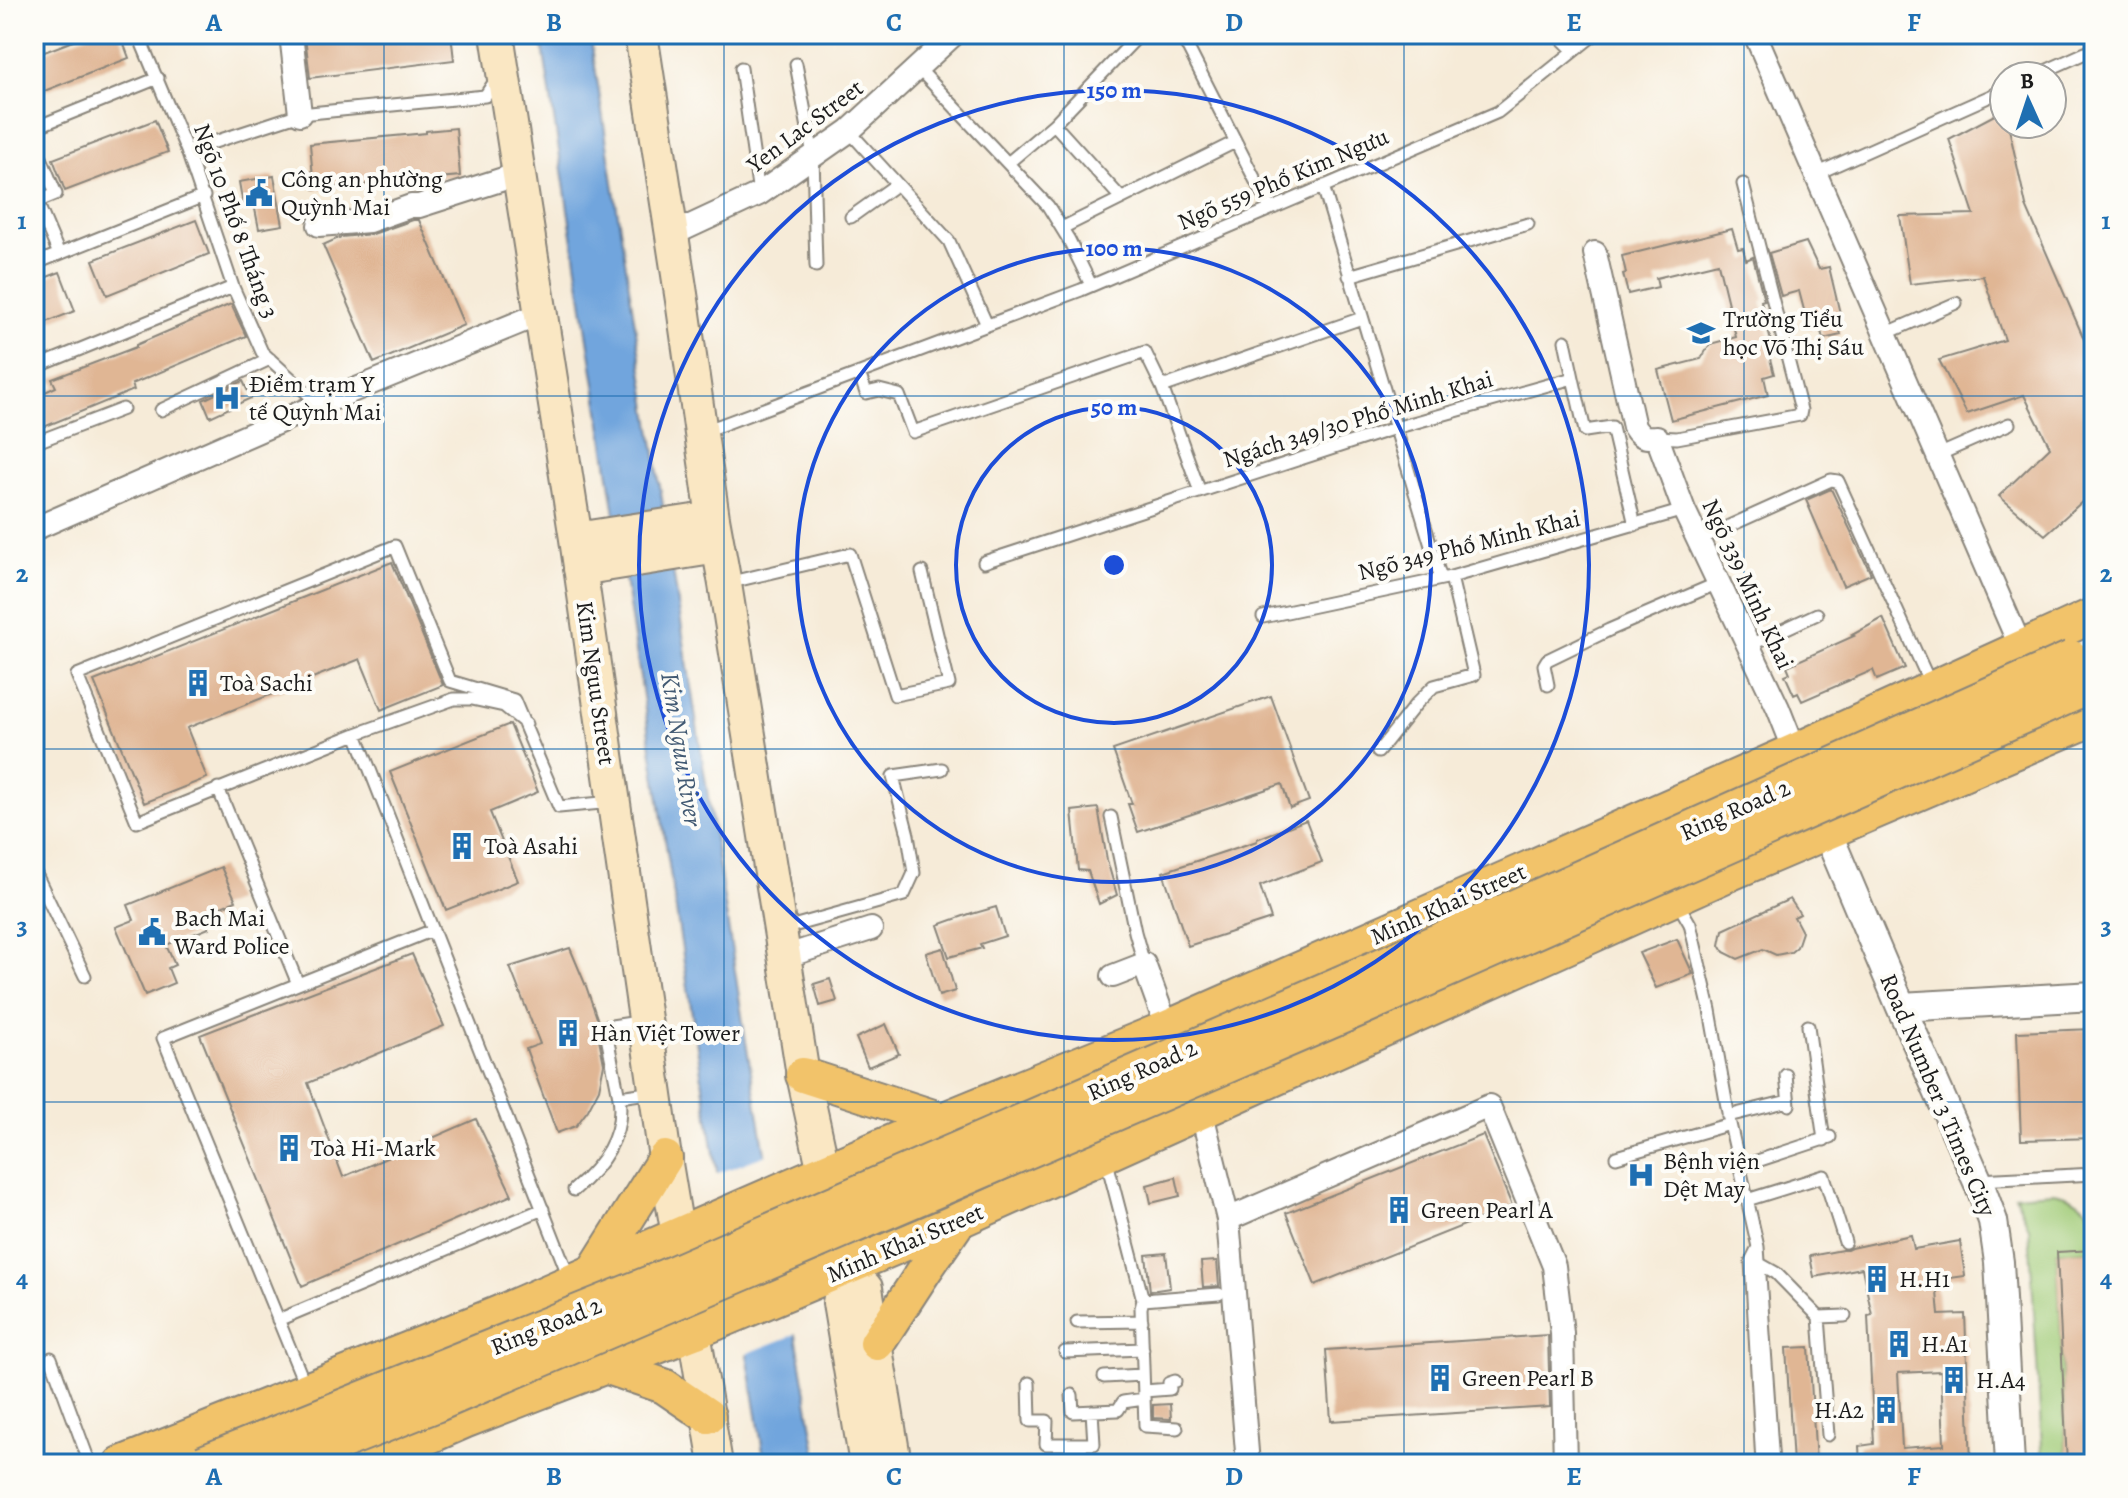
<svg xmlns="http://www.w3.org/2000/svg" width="2128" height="1498" viewBox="0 0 2128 1498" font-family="Alegreya,serif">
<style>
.green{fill:#a0cb77;stroke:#5e744a;stroke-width:2}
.water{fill:#71a5dd;stroke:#46607c;stroke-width:2}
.pier{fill:#f6ebd8}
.building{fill:#e0b694;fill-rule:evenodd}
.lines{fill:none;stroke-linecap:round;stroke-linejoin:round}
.service-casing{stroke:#89847a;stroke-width:15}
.minor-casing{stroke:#89847a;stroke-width:26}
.tertiary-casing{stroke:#89847a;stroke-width:32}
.secondary-casing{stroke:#89847a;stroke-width:36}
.primary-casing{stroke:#89847a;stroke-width:38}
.service{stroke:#fff;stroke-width:11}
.minor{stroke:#fff;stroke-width:22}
.tertiary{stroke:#fff;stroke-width:28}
.secondary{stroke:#fae7c3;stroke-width:32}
.primary{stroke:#f2c36a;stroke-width:34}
.trunk-bridge-casing{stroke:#89847a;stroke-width:40;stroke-linecap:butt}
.trunk-bridge{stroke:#f2c36a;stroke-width:36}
.grid{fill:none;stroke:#1f6fb2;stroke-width:2;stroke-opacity:0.55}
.ring{fill:none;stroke:#1d4ed8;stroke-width:4}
.labels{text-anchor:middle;stroke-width:8;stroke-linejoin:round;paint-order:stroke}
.street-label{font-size:24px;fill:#1c1c1c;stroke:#fdfcf7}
.poi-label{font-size:24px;fill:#1c1c1c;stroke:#fdfcf7;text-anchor:start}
.water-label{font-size:26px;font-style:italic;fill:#425a73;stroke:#fdfcf7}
.centre{fill:#1d4ed8;stroke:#fdfcf7;stroke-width:4}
.ring-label{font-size:24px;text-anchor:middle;font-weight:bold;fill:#1d4ed8;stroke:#fdfcf7;stroke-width:8;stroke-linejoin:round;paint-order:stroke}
.neatline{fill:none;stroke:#1f6fb2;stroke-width:3}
.grid-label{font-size:26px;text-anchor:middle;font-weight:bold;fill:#1f6fb2}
</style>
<rect width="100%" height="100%" fill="#fdfcf7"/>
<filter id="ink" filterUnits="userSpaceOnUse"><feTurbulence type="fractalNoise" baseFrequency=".0125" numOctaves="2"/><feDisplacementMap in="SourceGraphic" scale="16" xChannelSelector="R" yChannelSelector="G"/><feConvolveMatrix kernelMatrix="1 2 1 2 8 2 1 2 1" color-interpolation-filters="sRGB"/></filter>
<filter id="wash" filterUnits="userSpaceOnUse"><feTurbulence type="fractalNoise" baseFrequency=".006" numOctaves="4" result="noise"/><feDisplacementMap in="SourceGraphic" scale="32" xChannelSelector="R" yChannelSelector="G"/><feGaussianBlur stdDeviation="1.8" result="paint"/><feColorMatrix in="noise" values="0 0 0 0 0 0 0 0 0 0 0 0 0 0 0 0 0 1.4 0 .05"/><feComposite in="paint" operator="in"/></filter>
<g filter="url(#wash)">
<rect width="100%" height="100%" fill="#f6ebd8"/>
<path class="green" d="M2053,1192C2072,1195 2080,1202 2094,1216V1250L2057,1252L2067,1464H2043L2029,1228L2015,1195Z"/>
<path class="water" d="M541,34H590L746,1042L818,1464H765L704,1092Z"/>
<path class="pier" d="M769,1154L799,1333L743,1355L713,1175Z"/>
<g id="blocks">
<path class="building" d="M91,34H120L129,58L34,95V56Z
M322,34H451L454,60L310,78L305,36Z
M2004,110V124H2008L2026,206L2094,362V491L2045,535L1999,496L2050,447L2024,395L1967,414L1939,360L2005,340L1983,276L1910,284L1900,216L1974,214L1949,139Z
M155,120L168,152L65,191L53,159Z
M456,128L460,176L314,189L310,144L426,133V131Z
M274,176L283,225L259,229L254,204L243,205L239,182Z
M196,220L209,254L107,295L93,260Z
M413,220H419L464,325L374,363L323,245L341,237L373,234Z
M1732,229L1738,249L1743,248L1746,260L1753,257L1764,300L1761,301L1774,354L1769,355L1774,374L1764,377L1768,395L1671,420L1658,370L1701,359L1710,344L1736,337L1718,263L1656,278L1658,287L1628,294L1623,274L1626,273L1622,256Z
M1806,242L1819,269L1829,267L1842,322L1838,323L1841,335L1823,339L1820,327L1809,329L1799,291L1781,296L1769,253Z
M60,272L75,311L34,327V282Z
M231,304L246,336L132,384L134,390L34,431V397L56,387L52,379L136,347V345Z
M243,381L251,398L210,417L203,400Z
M1831,489L1871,574L1843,586L1806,500Z
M392,562L443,685L381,710L360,659L187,728L207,778L144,803L94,681Z
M1883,618L1905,668L1877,680L1873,670L1802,701L1798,693L1794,695L1785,675L1790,673L1787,666L1854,636L1852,635Z
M1271,696L1309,801L1290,808L1282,784L1138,832L1128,804H1132L1113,750Z
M510,724L538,792L490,812L518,881L446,910L390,772Z
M1098,808L1107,860L1117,895L1099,904L1088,871L1078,870L1072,811Z
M1306,820L1322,862L1260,886L1271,919L1188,946L1163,872L1257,841V839Z
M221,867L236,901L216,909L220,917L207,923L209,928L166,945L175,965L168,968L174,983L145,995L116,927L134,920L128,905Z
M1790,899L1800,914L1794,917L1802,932L1797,947L1791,952L1776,955L1763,949L1738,959L1724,952L1720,945L1723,930Z
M996,907L1005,936L980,944L982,948L949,957L938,925L972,913V914Z
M1677,939L1693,974L1656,988L1639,953Z
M570,948L586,986L598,1021L597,1029L604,1064L599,1089L588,1110L576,1126L557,1133L526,1049L540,1044L510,967Z
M943,948L955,991L939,996L926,953Z
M412,954L444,1026L308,1083L343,1177L476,1119L512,1195L302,1286L200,1035Z
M830,979L837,1001L820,1006L814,984Z
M886,1024L899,1054L868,1067L856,1038Z
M2093,1029L2094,1138L2021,1140L2017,1032Z
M1483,1135L1512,1206L1315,1285L1286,1213Z
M1176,1177L1180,1196L1151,1203L1147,1185Z
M1911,1235L1914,1249L1960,1241L1965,1276L1936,1280L1939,1315L1965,1314L1971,1464H1860L1859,1446L1874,1444L1868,1316L1872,1315L1862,1268L1814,1277L1810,1256L1842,1250H1847L1851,1248ZM1941,1371L1944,1445L1902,1448L1898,1373Z
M2094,1250V1464H2067L2057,1252Z
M1166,1253L1170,1288L1150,1291L1146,1255Z
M1217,1261L1219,1286L1203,1287L1201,1262Z
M1548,1335L1550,1407L1331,1421L1326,1350Z
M1809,1347L1816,1464H1793L1786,1348Z
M1170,1404L1171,1419L1153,1418V1405Z"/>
</g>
</g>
<g filter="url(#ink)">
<use href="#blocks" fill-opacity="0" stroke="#89847a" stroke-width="2"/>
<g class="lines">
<g class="service-casing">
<path id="service" d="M138,34L187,151L233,287L262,352L319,404
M1181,34L1270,209
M1557,34L1574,51
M796,64L813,155L816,266
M741,68L759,194
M918,68L1048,206L1069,240L1091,285
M2034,76L2094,49
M1054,124L1121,198
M34,128L158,78
M849,131L949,241L987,325
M34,141L56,194L34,203
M187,151L300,114L485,96L497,78
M1008,163L1054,124L1140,34
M1816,174L2004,90
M1323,186L1441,579
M37,202L59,254
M851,217L897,184
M1062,228L1235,142
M34,264L204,196
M1349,276L1528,224
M1885,334L1956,303
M1565,341L1573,378
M34,368L233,287
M859,373L866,393L879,390L899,395L913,432L1145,352L1162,387L1200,492
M1162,387L1362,318
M161,410L270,359
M705,431L1081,290L1498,112L1595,34
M1657,437L1677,438L1800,415L1801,410L1743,184
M34,443L123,409
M1938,455L2009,424
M1698,540L1831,480L1838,481L1930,683
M984,562L1395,428L1573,378L1585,431L1612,427L1635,525
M727,583L850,554L895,695L949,684L922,572
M1263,617L1451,577L1684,510
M1748,646L1817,614
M1548,685L1544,665L1547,660L1609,630L1718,583
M526,724L504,706L472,699H454L356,734L137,822L77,675L395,546L450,681L514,700L559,807L612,802
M356,734L569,1277
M1378,752L1416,704L1434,686L1474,675L1451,577
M218,788L298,984
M1111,817L1135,932L1144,964
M34,870L85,976
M1676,900L1690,924L1710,1010L1730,1124L1758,1247L1773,1464
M782,929L904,895L914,873L908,835L893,776L942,769
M1808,1026L1824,1140
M1786,1075L1789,1105
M619,1097L605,1027L645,1021
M1728,1116L1788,1101
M1616,1157L1730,1124
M1106,1158L1143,1300L1141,1308L1145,1426L1177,1428
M1739,1167L1830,1137
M1978,1180L2094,1174
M574,1190C602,1166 625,1136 619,1097L654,1092
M1747,1200L1824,1176L1845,1242
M1758,1247L1751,1261L1762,1464
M1760,1264L1776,1273L1819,1317L1845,1316
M1143,1300L1219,1294
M1819,1317L1828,1435
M278,1320L543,1209
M1077,1322L1142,1321
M1065,1352L1143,1349
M51,1358L90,1464
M1104,1377L1143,1375
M1029,1383L1030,1421H1047L1046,1444H1094L1092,1411
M305,1385L163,1038L433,930
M1144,1391L1170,1389L1169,1383L1175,1381
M1072,1395L1073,1412L1118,1410L1123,1402L1144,1399"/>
</g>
<g class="minor-casing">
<path id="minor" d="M291,34L300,114
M1755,34L2021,648
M319,225L369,221L411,206H419L519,174
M671,235L759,194L849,131L954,34
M1595,253L1634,427C1640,437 1645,438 1657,437L1684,510L1778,708L1795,751
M34,529L320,404L540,314
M784,957L871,929
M1113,976L1144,964L1167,1028
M1201,1110L1228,1219L1248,1464
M1228,1219L1489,1106L1554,1266L1562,1333L1565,1464"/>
</g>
<g class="tertiary-casing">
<path id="tertiary" d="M1827,832L1901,1007L1982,1191L1993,1221L1999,1262L2010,1464
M1901,1007L2094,996"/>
</g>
<g class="secondary-casing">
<path id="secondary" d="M497,34L576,539L665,1158L716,1464
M641,34L683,307L713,518L725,584L803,1075L829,1195
M576,539L713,518
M580,569L718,547
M840,1244L846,1268L839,1303L866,1464
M846,1268L866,1288L895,1464"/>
</g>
<g class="primary-casing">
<path id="primary" d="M803,1075L942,1120
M594,1271L665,1158
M877,1343L924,1271L959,1220
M605,1366L664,1386L708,1416
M121,1464L497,1314L942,1120L1167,1028L1795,751L2094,615
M366,1464L464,1421L694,1332L960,1220L1726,875L2094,718"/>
</g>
<use href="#service" class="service"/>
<use href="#minor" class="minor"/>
<use href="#tertiary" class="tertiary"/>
<use href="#secondary" class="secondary"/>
<use href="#primary" class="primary"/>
<g class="trunk-bridge-casing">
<path id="trunk-bridge" d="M203,1464L648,1285L1468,929L2072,659
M283,1464L435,1404L1361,1007L2082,689"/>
</g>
<use href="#trunk-bridge" class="trunk-bridge"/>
</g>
</g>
<path class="grid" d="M384,34V1464M724,34V1464M1064,34V1464M1404,34V1464M1744,34V1464M34,396H2094M34,749H2094M34,1102H2094"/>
<g class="ring">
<circle cx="1114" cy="565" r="158"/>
<circle cx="1114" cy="565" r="317"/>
<circle cx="1114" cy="565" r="475"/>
</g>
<defs>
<g id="civic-bare" transform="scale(2.16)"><path d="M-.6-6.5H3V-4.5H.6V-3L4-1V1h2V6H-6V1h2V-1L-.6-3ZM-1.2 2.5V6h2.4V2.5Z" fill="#1f6fb2" stroke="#fdfcf7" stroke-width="2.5" paint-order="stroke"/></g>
<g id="school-bare" transform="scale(2.16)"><path d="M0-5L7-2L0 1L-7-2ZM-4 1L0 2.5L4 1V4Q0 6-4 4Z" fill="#1f6fb2" stroke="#fdfcf7" stroke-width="2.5" paint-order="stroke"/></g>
<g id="hospital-bare" transform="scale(2.16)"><path d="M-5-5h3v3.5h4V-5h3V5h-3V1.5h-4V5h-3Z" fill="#1f6fb2" stroke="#fdfcf7" stroke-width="2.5" paint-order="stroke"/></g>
<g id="building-bare" transform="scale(2.16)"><path d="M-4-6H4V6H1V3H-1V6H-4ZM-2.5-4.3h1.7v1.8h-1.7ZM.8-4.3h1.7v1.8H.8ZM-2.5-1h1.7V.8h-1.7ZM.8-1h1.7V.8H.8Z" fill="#1f6fb2" stroke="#fdfcf7" stroke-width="2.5" paint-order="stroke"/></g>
</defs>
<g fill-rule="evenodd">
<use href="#civic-bare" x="259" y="193"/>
<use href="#school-bare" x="1701" y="333"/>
<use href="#hospital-bare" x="227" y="398"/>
<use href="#building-bare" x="198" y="683"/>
<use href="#building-bare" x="462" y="846"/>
<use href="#civic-bare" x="152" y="932"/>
<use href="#building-bare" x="568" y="1033"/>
<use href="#building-bare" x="289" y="1148"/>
<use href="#hospital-bare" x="1641" y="1175"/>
<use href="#building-bare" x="1399" y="1210"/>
<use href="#building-bare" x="1877" y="1279"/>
<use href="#building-bare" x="1899" y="1344"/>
<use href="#building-bare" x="1440" y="1378"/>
<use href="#building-bare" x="1954" y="1380"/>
<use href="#building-bare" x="1886" y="1410"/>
</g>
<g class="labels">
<g class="street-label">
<text transform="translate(805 126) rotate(-37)" y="8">Yen Lac Street</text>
<text transform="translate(1283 179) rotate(-23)" y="8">Ngõ 559 Phố Kim Ngưu</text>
<text transform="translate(236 221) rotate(70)" y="8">Ngõ 10 Phố 8 Tháng 3</text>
<text transform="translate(1358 419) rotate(-17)" y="8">Ngách 349/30 Phố Minh Khai</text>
<text transform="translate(1469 545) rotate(-14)" y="8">Ngõ 349 Phố Minh Khai</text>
<text transform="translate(1748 584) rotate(65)" y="8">Ngõ 339 Minh Khai</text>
<text transform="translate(596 683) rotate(82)" y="8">Kim Nguu Street</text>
<text transform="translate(1735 810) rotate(-24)" y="8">Ring Road 2</text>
<text transform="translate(1448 904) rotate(-24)" y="8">Minh Khai Street</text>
<text transform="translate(1142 1070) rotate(-24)" y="8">Ring Road 2</text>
<text transform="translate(1938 1095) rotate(67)" y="8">Road Number 3 Times City</text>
<text transform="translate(905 1243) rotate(-23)" y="8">Minh Khai Street</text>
<text transform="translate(546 1326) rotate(-22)" y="8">Ring Road 2</text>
</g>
<g class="poi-label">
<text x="281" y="187">Công an phường<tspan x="281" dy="28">Quỳnh Mai</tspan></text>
<text x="1723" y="327">Trường Tiểu<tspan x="1723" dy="28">học Võ Thị Sáu</tspan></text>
<text x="249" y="392">Điểm trạm Y<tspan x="249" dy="28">tế Quỳnh Mai</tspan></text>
<text x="220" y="691">Toà Sachi</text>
<text x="484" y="854">Toà Asahi</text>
<text x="174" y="926">Bach Mai<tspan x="174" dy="28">Ward Police</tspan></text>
<text x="590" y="1041">Hàn Việt Tower</text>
<text x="311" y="1156">Toà Hi-Mark</text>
<text x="1663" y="1169">Bệnh viện<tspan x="1663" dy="28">Dệt May</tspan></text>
<text x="1421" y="1218">Green Pearl A</text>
<text x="1899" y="1287">H.H1</text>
<text x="1921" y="1352">H.A1</text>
<text x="1462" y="1386">Green Pearl B</text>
<text x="1976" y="1388">H.A4</text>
<text x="1864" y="1418" text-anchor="end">H.A2</text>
</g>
<g class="water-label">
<text transform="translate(682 749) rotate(81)" y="9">Kim Nguu River</text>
</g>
</g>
<circle cx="1114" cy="565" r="12" class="centre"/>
<g class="ring-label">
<text x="1114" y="98">150 m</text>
<text x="1114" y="256">100 m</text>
<text x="1114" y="415">50 m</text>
</g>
<rect width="2128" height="1498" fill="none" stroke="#fdfcf7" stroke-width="88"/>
<g transform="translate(2028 100) rotate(357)"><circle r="38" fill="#fdfcf7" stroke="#a3a29f" stroke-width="2"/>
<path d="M0-6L14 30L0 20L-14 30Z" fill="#1f6fb2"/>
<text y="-12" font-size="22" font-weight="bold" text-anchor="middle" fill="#1c1c1c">B</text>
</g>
<rect x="44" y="44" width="2040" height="1410" class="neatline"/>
<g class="grid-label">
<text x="214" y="31">A</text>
<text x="554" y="31">B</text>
<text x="894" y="31">C</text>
<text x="1234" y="31">D</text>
<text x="1574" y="31">E</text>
<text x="1914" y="31">F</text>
<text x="22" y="229">1</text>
<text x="2106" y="229">1</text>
<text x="22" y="582">2</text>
<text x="2106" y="582">2</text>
<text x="22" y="934">3</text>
<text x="2106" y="934">3</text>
<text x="22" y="1287">4</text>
<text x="2106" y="1287">4</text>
<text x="214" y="1485">A</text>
<text x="554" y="1485">B</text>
<text x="894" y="1485">C</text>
<text x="1234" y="1485">D</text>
<text x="1574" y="1485">E</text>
<text x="1914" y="1485">F</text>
</g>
</svg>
